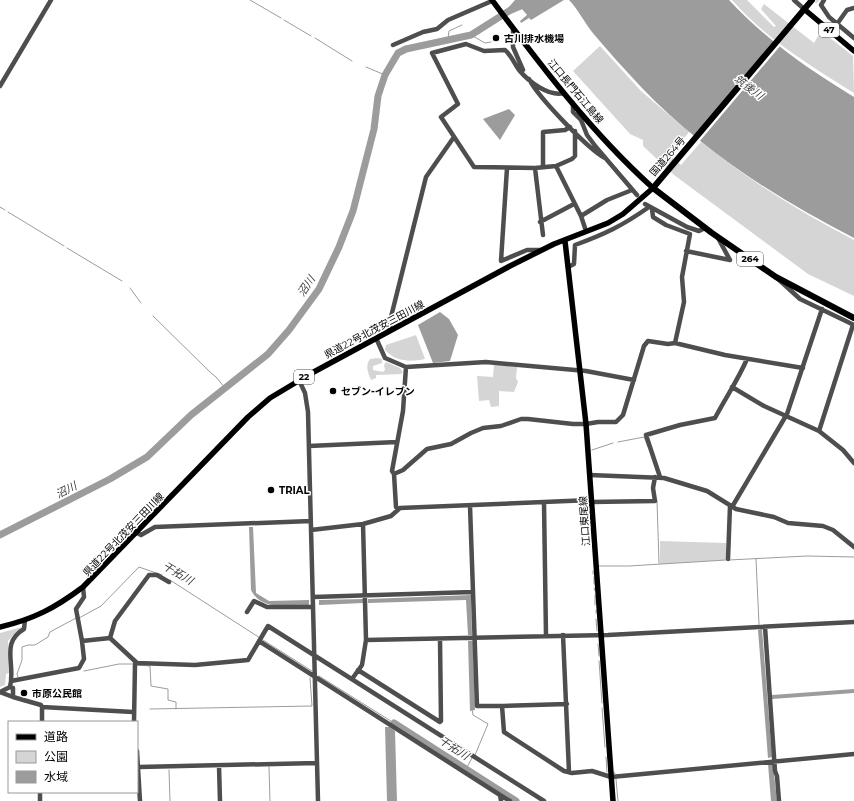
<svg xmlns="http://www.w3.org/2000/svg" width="854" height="801" viewBox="0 0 854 801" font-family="Montserrat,'Noto Sans JP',sans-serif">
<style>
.green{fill:#d5d5d5}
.water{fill:#9c9c9c}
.pier{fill:#fff}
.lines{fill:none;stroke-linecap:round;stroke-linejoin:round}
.stream{stroke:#9c9c9c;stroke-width:1}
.river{stroke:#9c9c9c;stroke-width:7}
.minor-tunnel{stroke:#d9d9d9;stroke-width:4.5;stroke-dasharray:4.5 2;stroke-linecap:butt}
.minor{stroke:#4e4e4e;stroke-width:4.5}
.major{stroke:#000;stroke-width:5.5}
.highway{stroke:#000;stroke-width:6}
.poi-dot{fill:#000;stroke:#fff;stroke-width:1.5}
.labels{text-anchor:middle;stroke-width:3;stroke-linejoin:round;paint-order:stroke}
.shield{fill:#fff;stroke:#4c4c4c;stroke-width:1}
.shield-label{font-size:9px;font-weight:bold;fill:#000}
.poi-label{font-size:10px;font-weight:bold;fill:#000;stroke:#fff;text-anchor:start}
.street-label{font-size:10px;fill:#000;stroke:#fff}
.water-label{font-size:11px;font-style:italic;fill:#3d3d3d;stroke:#fff}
</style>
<rect width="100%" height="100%" fill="#fff"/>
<path class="green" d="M732,0H747L774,27L776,26L761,9L764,4L814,43L821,31L853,56L854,93C811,66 766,39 732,0Z
M600,46L641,91L689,132L670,156L681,165L701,142C749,180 799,212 854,240V296L808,274L674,175L643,146V140L630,134L573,71Z
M416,335L425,359C410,362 396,362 385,350L386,345Z
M378,358L382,359V363L373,366V370L383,372L385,370L384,365L386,362L400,368L403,372L401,374L376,375V378L371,380C368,373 365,366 370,359Z
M494,364L517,367L516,378L518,382L514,392L499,391V406L491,407L489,400L479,401L477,376L493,377Z
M660,541L726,543V560L660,564Z
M22,627L23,629L15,633L8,641L9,673L6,674L5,685L0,687V633Z"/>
<path class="water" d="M515,0H564L531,20L529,18L521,23L520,21L527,15L522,9L511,13L507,9Z
M569,0H729C765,39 809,70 854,97V238C779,200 701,150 642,88C625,70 608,51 592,32C584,22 578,9 569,0Z
M509,109L515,115L500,140L483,119Z
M440,312L449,319L458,335L450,361L433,363L418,325Z
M249,527H253L256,593L269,601L309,600V605C288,605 262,612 251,590Z
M471,595L472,635H468L466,600L368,603V599Z
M363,599V603L319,605V600Z
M762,629L772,757L768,758L758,630Z
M468,641H473L475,710L470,711Z
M854,689V693L772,699V695Z
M385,727H390L395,731L397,801H387Z
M768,764H773L777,801H771Z"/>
<path class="pier" d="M775,40L781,45L699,142L694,137Z"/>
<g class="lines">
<path class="stream" d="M250,0L281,18
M284,20L311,36
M471,35L485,43L491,42
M315,38L352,61
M448,39L449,31L462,25
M366,67L385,75
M0,207L5,210
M8,212L64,246
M67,248L122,281
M130,288L141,303
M153,316L211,373L216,377L225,388
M618,442L644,437L648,447
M592,450L613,443
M657,501L659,563
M756,559L759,624
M729,560L807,556L854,557
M599,566H629L726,560
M593,571V574
M594,577V584
M170,580L260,638
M594,588L595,591
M595,595V605
M596,610V613
M79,618L101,606L139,567L162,575
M596,619L597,631
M263,640L312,671
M598,644L599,656
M599,661L602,703
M138,665L150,666L151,686L168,689V700L176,702V709
M84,671L119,664H132
M319,676L394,723
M18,677L17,674L22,660V647L28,645H35L48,637L50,632L76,618
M602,708L605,747
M150,709L312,706L310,678
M472,709L473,715L488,724L475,755
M606,757L607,772
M269,767L270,801
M466,769L472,758
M169,770L170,801
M614,772L615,774
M616,779L618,801"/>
<path class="river" d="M0,535L110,479L147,457L191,415L268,354L289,330L319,289L339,247L353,211L374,129L378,96L385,75L398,53L406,49L471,35L509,11L534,0
M394,723L516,801"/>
<path class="minor-tunnel" d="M816,0L818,2"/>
<path class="minor" d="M794,0L804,9
M824,0L821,5L829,17L854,38
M837,24L847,10L854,8
M513,30V47L523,70
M393,45L423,32L437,29L448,20L492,1
M529,79C538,97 588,149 605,158
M0,86L51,0
M564,93C549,97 529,82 519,70C514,63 511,55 505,50L484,51L466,44L432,53L458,104L441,117L474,167L535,168L556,166L581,216L585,228
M573,103V112L581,120L587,135L596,147L637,195
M556,166L572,159L575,156V131
M543,167V132L565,130L570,127
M507,168L501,261L527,250H541
M535,168L543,235
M645,204L687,227L699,231L705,228
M652,209L653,217L666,225L690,234L682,277L684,302L675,343
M581,216L607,200L632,190
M540,222L574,204
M718,238L730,260
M686,251L730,260
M568,267L574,264L575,245C605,234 622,226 649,207
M777,278L800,299L854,325
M853,325L819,431L843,450L854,463
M390,331V321L426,177L454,137
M376,338L385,358L406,367L486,362L586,371L634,380
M406,367L403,411L392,471L394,474L403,470L427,449L451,444L471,433L483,428L501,426L521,419H528L573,424H586L598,422H616L623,415L644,346L648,341L668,344L675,343L725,355L803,368
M299,380L305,393L308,412L318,801
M732,387L764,406L819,431
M309,446L397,442
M394,474L396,507L398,509
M590,475L664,478L707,491L736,509L774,517L788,523L823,526L833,530L854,547
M660,477L646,435L680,425L715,418C726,397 738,380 747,359
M591,502L655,501L653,488L655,477
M544,503L546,636
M470,506L477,706H502L504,732L564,771L572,773L592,771L611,777L854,754
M732,507L787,414L822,309
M311,530L363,524L391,516L400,508L591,500
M137,533L141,535L155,527L311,521
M728,559L730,506
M83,587L84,597L76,609L82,641L110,638L137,663L195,665L248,660L268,626L544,801
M313,597L473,592
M247,612L254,601L267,607H313
M765,627L775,771L777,776L779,801
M563,635L569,772
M110,638L115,621L149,575H157L169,582
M366,640L608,635L854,622
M259,641L500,795L501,801
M358,670L440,722L441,721L440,639
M352,679L362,665L366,640L363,524
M11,681L79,668L84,659L82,641
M10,687L13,688V697L41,705L42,707L133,712
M0,692L10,687C16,664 0,643 24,629L25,620
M0,692L13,697
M502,706L567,704
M42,722V707
M134,722L135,663
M137,751L140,801
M219,766L220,801
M139,767L317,763
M40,792V801
M500,795L510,801"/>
<path class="major" d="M804,9L854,51
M565,241L586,424L613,801
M0,627C34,619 55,608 83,587L248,417L270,398L310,374L510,266L554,244L608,223L623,214L653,188C592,133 541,66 492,0"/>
<path class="highway" d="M812,0L653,188L712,233L776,277L854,318"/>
</g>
<g class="poi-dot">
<circle cx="496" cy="38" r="4"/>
<circle cx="333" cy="391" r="4"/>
<circle cx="271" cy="490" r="4"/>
<circle cx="24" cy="693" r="4"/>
</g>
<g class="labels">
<g class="shield">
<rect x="819" y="23" width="20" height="14" rx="3"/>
<rect x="737" y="252" width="26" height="14" rx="3"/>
<rect x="294" y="370" width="20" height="14" rx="3"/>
</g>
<g class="shield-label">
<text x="829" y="33">47</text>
<text x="750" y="262">264</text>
<text x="304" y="380">22</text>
</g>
<g class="poi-label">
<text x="504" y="42">古川排水機場</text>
<text x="341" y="395">セブン-イレブン</text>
<text x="279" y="494">TRIAL</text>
<text x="32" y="697">市原公民館</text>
</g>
<g class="street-label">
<text transform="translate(576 91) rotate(50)" y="4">江口長門石江島線</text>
<text transform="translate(667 156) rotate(-49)" y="4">国道264号</text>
<text transform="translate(374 329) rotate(-28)" y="4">県道22号北茂安三田川線</text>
<text transform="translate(584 521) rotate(-94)" y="4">江口東尾線</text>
<text transform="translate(123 534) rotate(-46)" y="4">県道22号北茂安三田川線</text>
</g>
<g class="water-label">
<text transform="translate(749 87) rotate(36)" y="4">筑後川</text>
<text transform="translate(306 286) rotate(-56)" y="4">沼川</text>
<text transform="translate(66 490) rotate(-27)" y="4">沼川</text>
<text transform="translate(178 573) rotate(31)" y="4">干拓川</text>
<text transform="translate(454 748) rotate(33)" y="4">干拓川</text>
</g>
</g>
<rect x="8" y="721" width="130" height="72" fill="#ffffff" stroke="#999999"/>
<rect x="16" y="734" width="20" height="6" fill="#000000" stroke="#999999"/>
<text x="44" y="741" font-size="12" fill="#000000">道路</text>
<rect x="16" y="751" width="20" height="12" fill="#d5d5d5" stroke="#999999"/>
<text x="44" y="761" font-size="12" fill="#000000">公園</text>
<rect x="16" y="771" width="20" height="12" fill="#9c9c9c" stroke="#999999"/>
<text x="44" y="781" font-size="12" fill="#000000">水域</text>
</svg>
